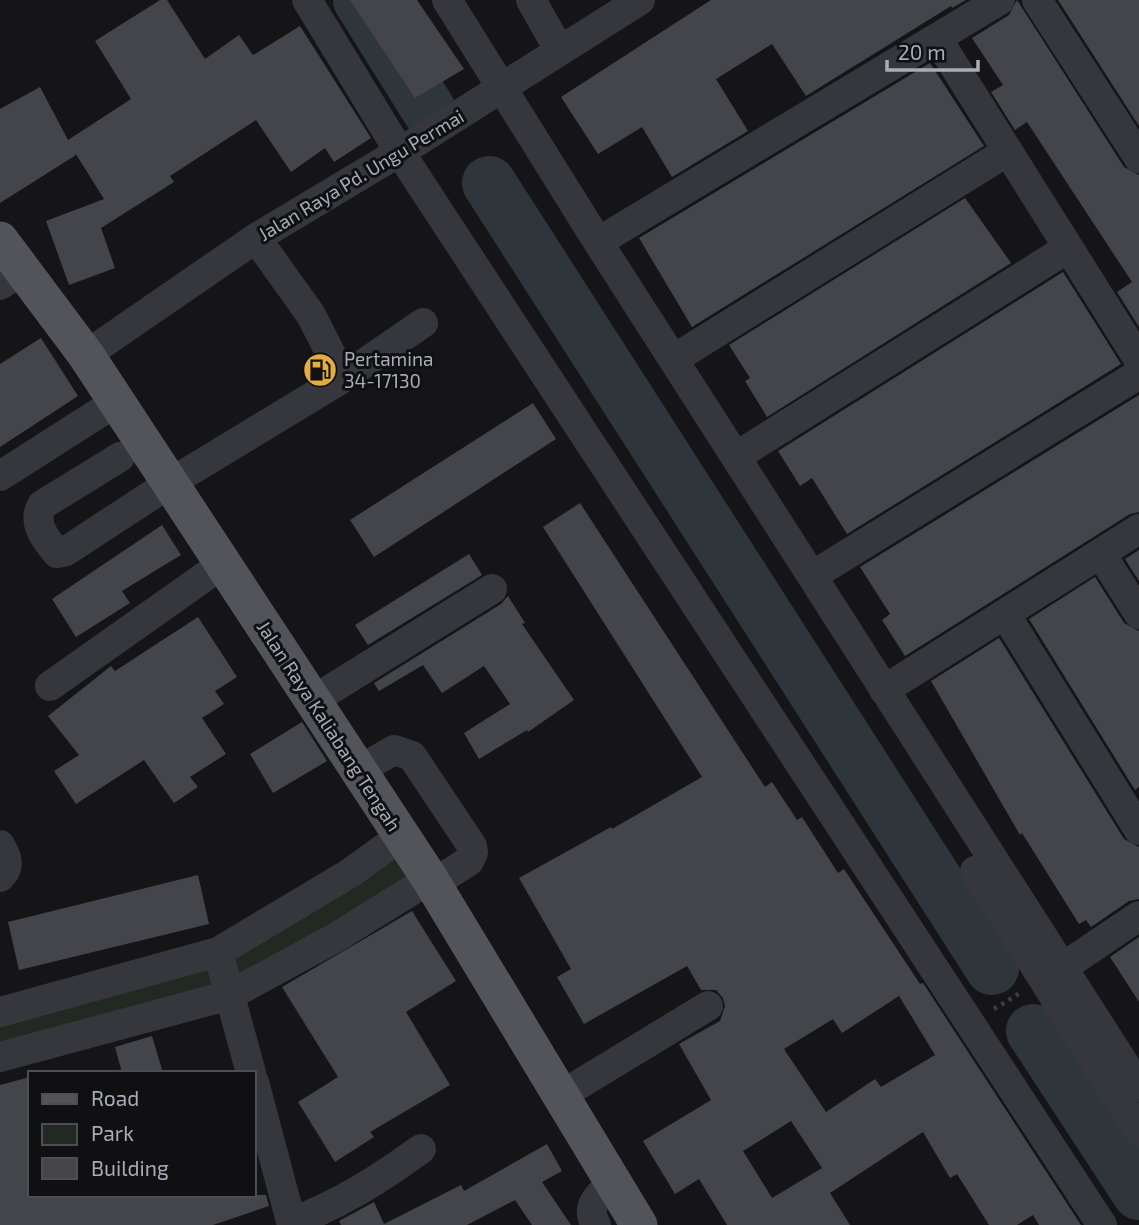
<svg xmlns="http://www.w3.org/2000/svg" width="1139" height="1225" viewBox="0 0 1139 1225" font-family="'Exo 2',sans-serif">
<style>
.green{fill:#222922}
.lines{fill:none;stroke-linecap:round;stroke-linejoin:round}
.river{stroke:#2e363c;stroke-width:54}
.building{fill:#44454a;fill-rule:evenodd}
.path{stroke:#3d3e42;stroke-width:4.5;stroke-dasharray:3.5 5;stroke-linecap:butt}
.minor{stroke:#36373c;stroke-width:30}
.major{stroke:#53545a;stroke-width:37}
.labels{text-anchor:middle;stroke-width:6;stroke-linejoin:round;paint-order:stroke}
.street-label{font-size:19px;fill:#a8acb6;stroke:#101012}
.poi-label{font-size:19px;fill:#a8acb6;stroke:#101012;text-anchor:start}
</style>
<rect width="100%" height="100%" fill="#151517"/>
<path class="green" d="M400,837L430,879L230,995L0,1057V1011L218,952Z"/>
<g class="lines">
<path class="river" d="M360,0L430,112
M489,183L992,968
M1033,1031L1139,1193"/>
</g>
<path class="building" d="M160,0H167L205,59L239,35L253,55L300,26L371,138L334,162L325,148L291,172L256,120L170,176L174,182L101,228L115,268L69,285L46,221L104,199L74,151L76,155L0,203V109L40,87L68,140L131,99L95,41Z
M350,0H417L464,69L415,98Z
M711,0H966L952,8L951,6L806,96L772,44L716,79L748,131L672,177L642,127L598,154L561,97Z
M1017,0L1124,167L1139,175V327L1117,292L1132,282L1027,122L1015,130L991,92L1003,85L972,38L1009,15Z
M1058,0H1139V126Z
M930,63L984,146L692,327L639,238Z
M965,198L1011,263L767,417L745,381L750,378L729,345Z
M1063,272L1121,364L847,534L812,478L800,486L778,451Z
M41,338L78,396L0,447V364Z
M1139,395V512L1130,514L905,656L882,620L890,614L860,567Z
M533,403L556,439L374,557L350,520Z
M580,503L765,787L772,782L797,820L802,817L838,873L844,869L920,984L923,983L1081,1225H1039L1033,1215L1017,1225H989L957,1174L950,1178L923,1132L830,1193L850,1225H727L699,1179L675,1194L643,1141L711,1100L679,1044L720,1021L725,1006L723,998L716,990H701L687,966L584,1024L557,977L571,969L519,878L611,827L612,829L702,777L543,527ZM899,996L935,1055L881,1087L875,1079L826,1112L784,1049L833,1019L842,1033ZM791,1121L822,1168L772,1198L743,1151Z
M162,525L181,555L122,591L130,603L76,637L52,599Z
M1139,550V581L1125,559Z
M469,554L482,575L368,645L355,625Z
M1095,577L1124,623L1139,631V787L1135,790L1029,619Z
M508,596L525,623L522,624L574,700L528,732L527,730L479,759L464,733L510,704L484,666L442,693L423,665L379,691L374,683L501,604Z
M198,617L237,677L215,691L224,704L202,718L226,754L190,777L198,787L174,803L144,760L76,804L54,771L79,755L48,716L111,666L115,671Z
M999,638L1124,839L1139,847V899L1129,901L1091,927L1086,920L1079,924L1022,833L1020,835L931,681Z
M302,722L327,761L273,793L250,754Z
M198,875L209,924L19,970L8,922Z
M412,911L456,981L406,1012L450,1085L370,1132L374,1137L335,1162L298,1102L338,1077L282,987Z
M1139,937V1002L1110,957Z
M152,1036L163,1073H122L115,1047Z
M30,1077V1195H266L269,1206L213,1225H0V1085Z
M547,1144L562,1171L542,1182L571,1225H532L515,1200L467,1225H341L339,1221L374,1202L384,1224L461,1185L464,1191Z"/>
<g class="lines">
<path class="path" d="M994,1009L1020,993"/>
<path class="minor" d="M307,0L399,151L1102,1225
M447,0L598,242L1139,1087
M531,0L560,51
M1037,0L1139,158
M938,40L1139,360
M598,242L1000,0
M0,285L23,270
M86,355L256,238L416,142L640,0
M674,359L1008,151
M343,378L423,323
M737,456L1068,248
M120,457L42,505C32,522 45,539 57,553L66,551L170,483L343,378L311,315L256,238
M0,476L116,402
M1101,554L1139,614
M812,576L1139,374
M1005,614L1139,830
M50,686L224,563
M884,690L1139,529
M312,701L492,589
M358,771L394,750L412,756L472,846L473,853L469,861L433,884
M0,845C7,857 11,867 0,877
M975,871L1139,1131
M218,952L251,1073
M1062,968L1139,916
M0,1012L218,952L350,873L400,837
M0,1057L230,995L335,938L430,879
M254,1082L292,1225
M560,1096L708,1006
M292,1222C339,1205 381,1178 421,1149
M596,1225C584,1205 600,1195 613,1181"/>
<path class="major" d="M0,240L86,355L430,879L639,1225"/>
</g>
<defs>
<g id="fuel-disc" transform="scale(1.75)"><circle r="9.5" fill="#e3ad41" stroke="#101012"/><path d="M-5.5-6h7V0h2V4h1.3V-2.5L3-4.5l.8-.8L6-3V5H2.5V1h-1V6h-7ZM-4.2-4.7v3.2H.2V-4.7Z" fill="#111"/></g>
</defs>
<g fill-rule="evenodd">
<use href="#fuel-disc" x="320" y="370"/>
</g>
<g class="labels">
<g class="street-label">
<text transform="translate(361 175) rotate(-31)" y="7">Jalan Raya Pd. Ungu Permai</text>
<text transform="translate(329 726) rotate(57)" y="7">Jalan Raya Kaliabang Tengah</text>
</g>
<g class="poi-label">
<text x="344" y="366">Pertamina<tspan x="344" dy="22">34-17130</tspan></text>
</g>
</g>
<rect x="28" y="1071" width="228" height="126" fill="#101012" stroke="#4d4e54" stroke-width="2"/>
<rect x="42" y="1094" width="35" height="10" fill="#53545a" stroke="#4d4e54" stroke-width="2"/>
<text x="91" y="1106" font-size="21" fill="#a8acb6">Road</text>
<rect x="42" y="1124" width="35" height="21" fill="#222922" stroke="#4d4e54" stroke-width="2"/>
<text x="91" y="1141" font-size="21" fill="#a8acb6">Park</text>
<rect x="42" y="1158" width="35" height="21" fill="#44454a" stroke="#4d4e54" stroke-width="2"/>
<text x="91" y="1176" font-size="21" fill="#a8acb6">Building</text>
<path d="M887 60v10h91v-10" fill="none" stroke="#a8acb6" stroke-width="3.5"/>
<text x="898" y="60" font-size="21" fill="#a8acb6" stroke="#101012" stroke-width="5" paint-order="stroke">20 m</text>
</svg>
